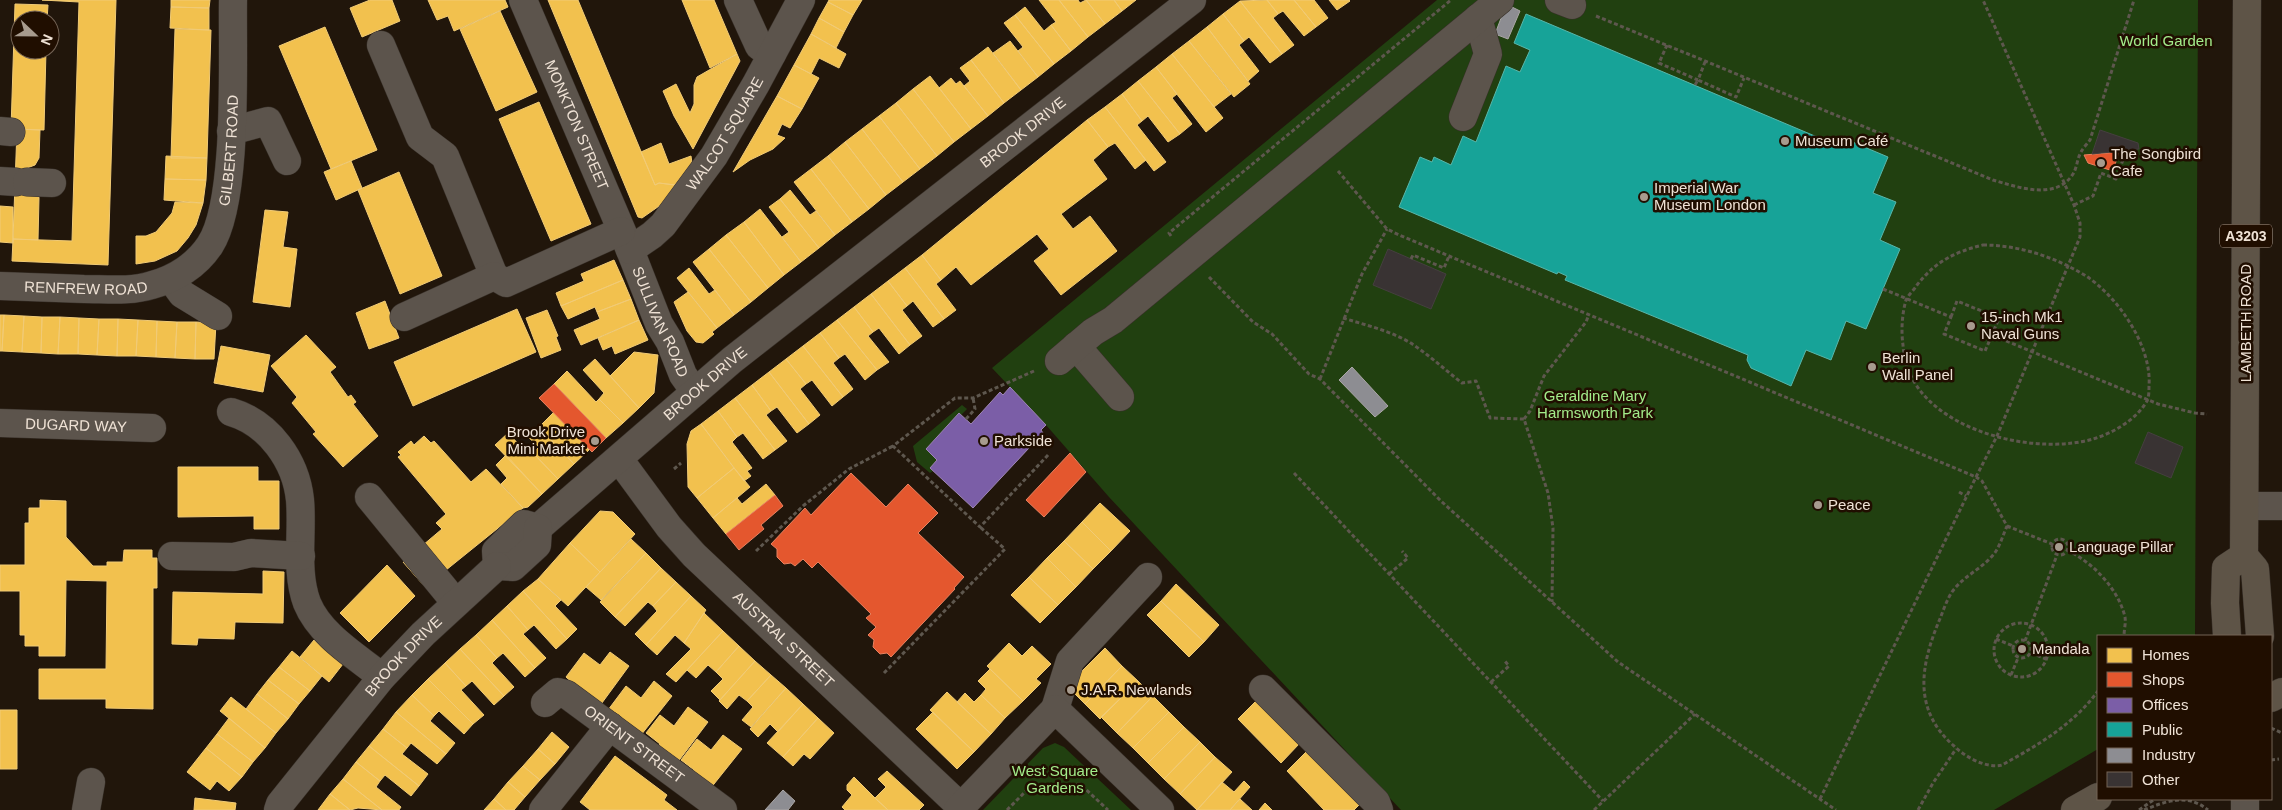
<svg xmlns="http://www.w3.org/2000/svg" width="2282" height="810" viewBox="0 0 2282 810" font-family="Helvetica,sans-serif">
<style>
.green{fill:#214010}
.homes{fill:#f2c14e;stroke:#f1cb76}
.shops{fill:#e4572e;stroke:#e78160}
.offices{fill:#7b5ea7;stroke:#9e86b5}
.public{fill:#17a398;stroke:#58b6aa}
.industry{fill:#8d8d92;stroke:#aaa6a6}
.building{fill:#393333;stroke:#453f3f}
.lines{fill:none;stroke-linecap:round;stroke-linejoin:round}
.minor-casing{stroke:#383029;stroke-width:29}
.major-casing{stroke:#383029;stroke-width:29}
.path{stroke:#5e574e;stroke-width:3;stroke-dasharray:4 2.5;stroke-linecap:butt}
.minor{stroke:#5c544c;stroke-width:28}
.major{stroke:#5e5447;stroke-width:28}
.poi-dot{fill:#a79b8e;stroke:#200e00;stroke-width:2}
.labels{text-anchor:middle;stroke-width:5;stroke-linejoin:round;paint-order:stroke}
.shield{fill:#200e00;stroke:#b1a295;stroke-width:1}
.shield-label{font-size:14px;font-weight:bold;fill:#efe2d5}
.park-label{font-size:15px;fill:#a3ec8a;stroke:#200e00}
.street-label{font-size:15px;fill:#efe2d5;stroke:#200e00}
.poi-label{font-size:15px;fill:#efe2d5;stroke:#200e00;text-anchor:start}
</style>
<rect width="100%" height="100%" fill="#21160b"/>
<path class="green" d="M1437,0H2198L2195,636H2098V749L1994,810H1401L1109,497L1046,425L992,368Z
M962,405L967,409L961,415L959,413L926,449L937,460L930,468L933,471L930,473L917,462L913,446Z
M1055,743L1064,747L1131,810H983L1043,748Z"/>
<path class="homes" d="M42,0H116L108,265L12,261L13,239L72,241L79,2Z
M171,0H210L209,8L171,7Z
M370,0H392L400,21L362,37L350,8Z
M428,0H505L508,7L454,31L448,16L437,20Z
M548,0H578L655,185L659,183L675,185L662,204L642,218L638,217Z
M682,0H714L737,54L710,68Z
M829,0H862L853,15L828,2Z
M1039,0H1059L1088,37L1071,51L1051,25L1056,22Z
M1059,0H1078L1080,3L1086,0L1105,24L1088,37Z
M1086,0H1114L1122,11L1105,24Z
M1114,0H1136L1122,11Z
M1267,0H1294L1316,27L1304,36L1283,11L1278,14Z
M1267,0L1278,14L1273,18L1294,45L1282,54L1240,1Z
M1294,0H1314L1328,18L1316,27Z
M1329,0H1349L1350,1L1337,10Z
M1240,1L1282,54L1270,63L1249,37L1244,41L1223,14Z
M828,2L853,15L844,32L819,18Z
M15,4L48,5L47,20H20V50H46L44,130L11,129Z
M171,7L209,8V30L170,28Z
M1025,7L1044,31L1051,25L1071,51L1054,64L1015,15Z
M500,11L537,92L496,111L460,29Z
M1223,14L1244,41L1239,45L1259,71L1248,81L1207,27Z
M1015,15L1054,64L1038,77L1018,51L1023,47L1004,23Z
M819,18L844,32L836,48L811,34Z
M325,27L377,150L331,169L279,46Z
M1207,27L1250,84L1234,97L1189,41Z
M175,29L211,30L207,158H171Z
M811,34L846,54L839,68L819,58L811,74L794,65Z
M1010,41L1038,77L1021,90L993,53Z
M1189,41L1231,94L1214,107L1172,54Z
M988,47L1021,90L1004,103L971,60Z
M737,54L740,61L693,149L674,116L663,91L676,84L690,113L694,104V85L697,77Z
M1172,54L1223,118L1206,132L1156,67Z
M971,60L1004,103L988,116L964,86L970,81L960,68Z
M794,65L819,78L802,109L777,96Z
M1156,67L1177,94L1172,98L1192,124L1180,134L1138,81Z
M930,76L971,129L954,142L913,89Z
M951,78L956,84L960,81L988,116L971,129L939,88Z
M1138,81L1180,134L1168,142L1148,116L1142,121L1122,94Z
M913,89L954,142L937,156L896,103Z
M1122,94L1142,121L1137,125L1166,162L1154,171L1105,107Z
M777,96L802,109L790,128L782,124L777,135L785,138L773,149L750,160L733,172Z
M539,102L591,224L551,241L499,119Z
M896,103L937,156L920,169L879,116Z
M1105,107L1146,160L1135,169L1115,143L1108,147L1087,120Z
M879,116L920,169L903,182L862,129Z
M1087,120L1108,147L1093,160L1107,179L1061,214L1073,229L1090,216L1117,251L1061,295L1034,261L1049,249L1037,234L971,285L956,267L941,280L922,255Z
M17,129L40,130L39,158L35,165L27,168V182L38,194L39,198L38,240L13,239Z
M862,129L903,182L886,195L845,142Z
M845,142L886,195L869,209L828,156Z
M661,143L669,164L691,156L692,163L675,185L659,183L655,185L641,152Z
M166,156L207,158L206,180L165,179Z
M828,156L869,209L852,222L811,169Z
M351,161L362,188L336,200L324,172Z
M811,169L852,222L835,235L794,182Z
M399,172L442,276L400,294L358,190Z
M165,179L206,180L203,203L164,200Z
M790,190L810,215L816,211L835,235L819,248L780,199Z
M780,199L819,248L801,262L782,237L789,232L769,207Z
M175,202L203,203L196,225L188,238L177,251L155,261L136,264V236H146L156,232L172,213Z
M0,206L13,207V243L0,242Z
M760,209L801,262L784,275L744,222Z
M265,210L288,212L283,247L297,249L290,307L253,302Z
M744,222L784,275L768,288L726,235Z
M726,235L768,288L751,302L709,249Z
M709,249L751,302L734,315L693,262Z
M922,255L941,280L936,284L956,310L944,319L905,268Z
M614,260L623,280L561,306L556,293L584,281L581,274Z
M689,268L709,294L715,290L734,315L717,328L677,278Z
M905,268L944,319L933,327L913,301L907,306L888,281Z
M623,280L631,299L597,312L595,307L568,319L561,306Z
M888,281L907,306L902,310L922,336L910,345L871,294Z
M688,292L717,328L712,332L714,334L703,343L696,342L687,331L674,302Z
M871,294L910,345L899,354L879,328L873,332L854,307Z
M631,299L639,320L581,345L574,330L600,319L597,312Z
M385,301L399,338L369,349L356,313Z
M854,307L873,332L868,336L889,362L877,370L837,320Z
M517,309L536,352L413,406L394,362Z
M547,310L558,336L556,337L561,350L541,358L526,318Z
M0,315H4L2,351H0Z
M4,315L24,316L22,352L2,351Z
M24,316L42,317L41,353L22,352Z
M42,317H60L58,354L41,353Z
M60,317L79,318L78,354H58Z
M79,318L99,319L97,355L78,354Z
M99,319H118L117,356L97,355Z
M118,319L138,320L136,356H117Z
M138,320L157,321L156,357L136,356Z
M639,320L648,340L615,354L612,346L603,350L598,338Z
M837,320L877,370L865,380L845,354L839,358L820,333Z
M157,321L177,322L175,358L156,357Z
M177,322H196L195,359L175,358Z
M196,322L216,323L214,359H195Z
M820,333L839,358L833,363L853,389L843,397L803,346Z
M306,335L336,367L330,372L348,397L351,395L356,402L353,404L378,436L343,467L313,434L316,432L292,403L297,397L271,366Z
M221,346L270,355L263,392L214,383Z
M803,346L843,397L832,406L812,380L806,384L786,359Z
M634,352L658,355L654,393L639,408L610,376Z
M595,359L639,408L623,423L599,399L604,393L583,370Z
M786,359L806,384L800,389L820,415L809,424L769,372Z
M567,371L596,402L599,399L623,423L606,438L554,384Z
M769,372L809,424L797,433L777,407L771,411L752,385Z
M752,385L771,411L766,415L787,441L775,450L735,398Z
M735,398L775,450L763,459L743,433L737,437L718,411Z
M718,411L737,437L732,442L752,468L747,471L751,476L744,481L701,424Z
M554,412L589,450L574,464L539,427Z
M701,424L734,468L697,498L688,487L687,444L691,431Z
M539,427L574,464L558,479L533,453L539,447L528,437Z
M508,433L530,456L533,453L558,479L542,494L495,445Z
M424,436L431,443L434,441L471,482L486,469L523,508L425,587L403,562L442,529L436,523L446,514L398,457L401,455L398,452L411,441L414,445Z
M506,455L542,494L528,507L523,508L501,484L507,478L496,465Z
M178,467H258V481H279V529H254V516L178,517Z
M734,468L750,487L713,518L697,498Z
M766,484L775,495L726,534L713,518L737,498L742,504Z
M40,500L66,501V537L93,566H107V562H123L124,550H152V558H157V588H153V709L106,708V699H39V669H106L107,581L66,580L65,656H39V646H25V635H20V591H0V565H25V523H29V508H40Z
M1100,503L1130,531L1111,551L1082,522Z
M600,511L613,512L635,534L600,572L570,543Z
M1082,522L1111,551L1093,569L1064,541Z
M631,539L646,553L601,600L586,587Z
M1064,541L1093,569L1076,587L1047,558Z
M570,543L600,572L568,606L538,579Z
M646,553L661,568L615,617L600,602Z
M1047,558L1076,587L1058,605L1029,577Z
M387,565L415,596L369,642L340,613Z
M661,568L676,582L653,606L648,602L625,626L615,617Z
M263,571L284,572L283,623L235,622L234,639L198,638L197,645L172,644L173,592L263,594Z
M1029,577L1058,605L1040,623L1011,595Z
M538,579L561,600L555,606L577,629L567,639L523,591Z
M676,582L691,596L646,645L635,634L657,611L653,606Z
M1176,584L1219,625L1204,642L1161,601Z
M523,591L567,639L556,649L534,625L528,630L507,606Z
M691,596L706,610L684,643L675,635L657,655L646,645Z
M1161,601L1204,642L1189,657L1147,615Z
M507,606L528,630L523,634L546,658L535,668L492,620Z
M704,613L723,631L676,682L666,674L691,649L684,643Z
M492,620L535,668L525,677L503,653L497,658L476,635Z
M723,631L739,646L716,672L708,665L696,678L687,670Z
M476,635L497,658L492,663L514,687L504,696L460,649Z
M314,640L343,664L329,682L300,657Z
M1009,643L1022,656L1032,646L1051,664L1036,679L1041,683L1023,701L987,666Z
M739,646L755,661L720,700L711,691L723,679L716,672Z
M1105,648L1122,666L1085,704L1067,686Z
M460,649L504,696L494,705L472,681L466,686L445,663Z
M292,651L322,676L310,691L279,667Z
M610,652L629,666L599,707L566,677L584,653L600,665Z
M755,661L771,675L747,701L739,695L727,709L719,701Z
M445,663L466,686L461,690L484,715L473,724L428,679Z
M1122,666L1138,681L1100,719L1085,704Z
M279,667L310,691L299,704L268,680Z
M990,669L1023,701L1005,718L981,695L986,689L978,681Z
M771,675L786,688L751,727L742,720L753,707L747,701Z
M428,679L473,724L464,734L439,711L434,716L412,695Z
M268,680L299,704L288,719L257,694Z
M654,681L672,696L641,735L608,710L626,686L641,698Z
M1138,681L1153,696L1117,733L1101,717Z
M786,688L803,704L778,732L770,724L758,737L750,729Z
M947,692L991,734L974,752L930,710Z
M965,693L974,702L981,695L1005,718L991,734L957,702Z
M257,694L288,719L276,733L246,709Z
M412,695L434,716L430,721L455,743L446,754L396,712Z
M1153,696L1169,712L1133,748L1117,733Z
M231,697L276,733L265,748L220,711Z
M1257,700L1300,743L1281,763L1238,719Z
M803,704L818,718L783,757L767,743Z
M688,707L708,722L677,763L657,748L660,744L646,733L660,715L674,726Z
M0,710H17V769H0Z
M396,712L446,754L437,764L411,743L407,748L383,729Z
M933,712L974,752L957,769L916,729Z
M1169,712L1184,727L1148,763L1133,748Z
M229,718L265,748L253,762L217,734Z
M818,718L834,733L810,759L804,754L793,766L783,757Z
M1184,727L1200,742L1164,779L1148,763Z
M383,729L407,748L402,754L428,774L419,786L369,746Z
M552,732L569,747L555,764L538,749Z
M217,734L253,762L242,777L206,748Z
M723,735L742,749L710,789L691,774L694,770L681,760L697,739L711,750Z
M1200,742L1215,757L1180,794L1164,779Z
M369,746L419,786L411,796L385,775L380,781L356,762Z
M206,748L242,777L229,791L217,781L210,790L187,772Z
M538,749L555,764L540,780L523,766Z
M1307,751L1359,805L1354,810H1324L1287,771Z
M615,756L667,795L664,800L677,810H590L580,802Z
M1215,757L1232,772L1197,810L1180,794Z
M356,762L380,781L376,787L401,807L399,810H382L343,779Z
M523,766L540,780L525,797L508,782Z
M887,771L924,805L919,810H888L875,798L886,787L878,779Z
M854,777L875,798L888,810H845L842,807L852,795L847,790V785Z
M343,779L382,810L358,808L350,810L330,794Z
M1244,781L1250,787L1230,810H1197L1222,782L1234,792Z
M508,782L525,797L514,810H506L494,799Z
M330,794L350,810H318Z
M195,798L236,803L235,810H194Z
M494,799L506,810H484Z
M1240,799L1252,810H1230Z
M1265,803L1272,810H1259Z"/>
<path class="shops" d="M2119,152L2113,171L2088,163L2084,155Z
M554,384L606,438L592,452L539,398Z
M1070,453L1086,472L1044,517L1026,500Z
M851,473L886,507L908,484L938,513L918,533L964,577L954,588L955,589L891,657L887,653L880,654L873,647L874,640L868,635L876,627L866,618L871,614L818,562L812,568L803,559L795,566L791,563L784,564L777,557V549L771,544L805,508L811,515Z
M775,495L783,506L761,525L764,529L739,550L726,534Z"/>
<path class="offices" d="M1010,387L1046,425L1041,430L1043,433L973,508L930,468L937,460L926,449L959,413L971,424L1000,392L1003,395Z"/>
<path class="public" d="M1526,14L1829,142V143L1835,146L1842,141H1850L1888,157L1873,193L1896,202L1880,240L1900,249L1866,329L1846,321L1831,360L1806,350L1791,386L1751,368L1747,360L1748,355L1565,280L1567,276L1558,272L1557,274L1399,207L1420,157L1432,162L1434,157L1451,165L1463,136L1476,142L1506,66L1520,72L1530,50L1514,43Z"/>
<path class="industry" d="M1512,7L1520,11L1508,39L1495,34L1503,13Z
M1352,367L1388,406L1375,417L1339,380Z
M783,790L795,801L788,810H765Z"/>
<path class="building" d="M2100,130L2138,143L2139,149L2092,154Z
M1388,249L1446,274L1431,309L1373,285Z
M2148,432L2183,447L2171,478L2135,463Z"/>
<g class="lines">
<g class="minor-casing">
<g id="minor">
<path id="s1" d="M523,0L630,250L659,324L670,342L683,375L695,392"/>
<path d="M738,0L759,46L772,54"/>
<path d="M1559,0L1572,5"/>
<path d="M381,45L420,137L445,156L494,276"/>
<path d="M1463,117L1488,54L1478,18"/>
<path d="M0,131L11,132"/>
<path d="M231,131L268,121L287,161"/>
<path d="M0,181L16,182"/>
<path d="M27,182L52,183"/>
<path id="s2" d="M630,250L652,235L663,225L714,156L756,84L801,0"/>
<path d="M171,279L182,294L218,316"/>
<path id="s3" d="M0,286C28,287 56,288 84,289C106,289 130,292 152,285C175,279 197,265 210,245C239,201 232,56 233,0"/>
<path d="M404,317L494,276L506,283L621,231"/>
<path d="M1076,346L1120,397"/>
<path d="M1059,361L1093,332L1113,320L1500,0"/>
<path d="M231,412C269,423 296,461 300,500C303,533 295,571 307,603C320,635 356,656 382,677"/>
<path id="s4" d="M0,423L152,428"/>
<path id="s5" d="M619,459L669,527L694,555L961,807"/>
<path d="M369,497L456,603"/>
<path d="M2245,506H2282"/>
<path id="s6" d="M538,528L732,360L1192,0"/>
<path d="M172,556L234,557L251,553L301,556"/>
<path d="M497,566L496,551L524,524L538,528"/>
<path d="M497,566L513,567L537,545L538,528"/>
<path d="M1263,689L1376,802L1379,810"/>
<path id="s7" d="M545,703L558,692L566,694L723,810"/>
<path d="M1055,709L1070,661L1148,577"/>
<path d="M2245,799V810"/>
<path d="M86,810L91,782"/>
<path id="s8" d="M278,810L280,804L382,677L423,634L497,566"/>
<path d="M543,810L610,726"/>
<path d="M958,810L1055,709L1160,810"/>
</g>
</g>
<g class="major-casing">
<path id="major" d="M2247,0L2244,556L2255,569L2260,636
M2227,636L2225,603L2226,568L2244,556
M2271,698L2282,692
M2075,810L2098,797"/>
</g>
<path class="path" d="M1596,16L1993,180C2017,187 2056,201 2073,174C2077,168 2077,159 2081,152C2083,148 2087,144 2090,140L2134,0
M1667,45L1659,63L1698,80L1705,62
M1695,85L1698,80L1736,97L1744,78
M1338,171L1387,229L1399,235L1976,477L1997,436L2080,237V223L2074,205L1983,0
M2074,205L2093,196L2101,173L2116,179L2124,157
M1171,236L1169,233L1451,0
M1983,245C2019,245 2055,257 2086,276C2118,297 2152,346 2149,386C2149,391 2149,397 2147,401C2136,420 2113,433 2093,439C2040,454 1958,436 1922,393C1911,380 1904,362 1903,345C1901,331 1902,314 1906,300C1908,295 1914,290 1917,285C1935,262 1954,252 1983,245Z
M1411,259L1413,255L1444,268L1449,256
M1209,277L1253,322L1272,334L1309,374L1320,379L1441,501L1618,662L1836,810
M1883,289L1951,317L1944,334L1985,351L1992,335L2158,404L2195,413L2207,414
M1951,317L1957,301L1999,318L1992,335
M1343,318C1365,325 1388,330 1409,342C1428,354 1444,369 1462,383L1476,381L1490,418L1524,419L1548,493L1553,528L1552,602
M1034,371L973,398H955L893,446L980,527L1049,454
M1320,379L1362,274L1387,229
M966,419L975,409L973,398
M1524,419L1530,411L1544,376L1586,322L1589,314
M674,469L681,463
M1294,473L1603,801
M1959,492L1966,496
M2007,526L2052,544
M2052 547a8 8 0 1 1 16 0a8 8 0 1 1-16 0Z
M2067,550C2093,563 2118,588 2125,617C2126,623 2124,630 2124,636
M756,551L803,506L849,469L893,446
M1389,574L1408,558L1402,551
M1994 650a27 27 0 1 1 54 0a27 27 0 1 1-54 0Z
M1996,639L2013,646
M2013 649a9 9 0 1 1 18 0a9 9 0 1 1-18 0Z
M2025,641L2057,555
M2031,653L2046,659
M884,673L1005,549L980,527
M2011,675L2018,658
M1491,682L1509,666L1504,660
M2271,728L2282,733
M2271,760L2279,759
M1820,799L1976,477L1982,481L2007,526C2003,535 2000,546 1994,554C1982,569 1963,576 1952,592C1946,601 1943,612 1939,621C1920,667 1913,710 1954,746C1965,757 1987,769 2002,765C2038,745 2073,725 2098,691
M1007,810L1028,789L1080,784L1108,810
M1594,810L1695,714
M1918,810L1933,783L1956,749
M2139,810L2155,799
M2144,810C2166,801 2188,793 2208,810"/>
<use href="#minor" class="minor"/>
<use href="#major" class="major"/>
</g>
<g class="poi-dot">
<circle cx="1785" cy="141" r="5"/>
<circle cx="2101" cy="163" r="5"/>
<circle cx="1644" cy="197" r="5"/>
<circle cx="1971" cy="326" r="5"/>
<circle cx="1872" cy="367" r="5"/>
<circle cx="595" cy="441" r="5"/>
<circle cx="984" cy="441" r="5"/>
<circle cx="1818" cy="505" r="5"/>
<circle cx="2059" cy="547" r="5"/>
<circle cx="2022" cy="649" r="5"/>
<circle cx="1071" cy="690" r="5"/>
</g>
<g class="labels">
<rect class="shield" x="2220" y="224.5" width="52" height="23" rx="4"/>
<g class="shield-label">
<text x="2246" y="241">A3203</text>
</g>
<g class="park-label">
<text x="2166" y="46">World Garden</text>
<text x="1595" y="401">Geraldine Mary<tspan x="1595" dy="17">Harmsworth Park</tspan></text>
<text x="1055" y="776">West Square<tspan x="1055" dy="17">Gardens</tspan></text>
</g>
<g class="street-label">
<text dy="5" stroke="none"><textPath href="#s1" startOffset="136">MONKTON STREET</textPath></text>
<text dy="5" stroke="none"><textPath href="#s2" startOffset="152">WALCOT SQUARE</textPath></text>
<text dy="5" stroke="none"><textPath href="#s6" startOffset="626">BROOK DRIVE</textPath></text>
<text dy="5" stroke="none"><textPath href="#s3" startOffset="322">GILBERT ROAD</textPath></text>
<text dy="5" stroke="none"><textPath href="#s3" startOffset="86">RENFREW ROAD</textPath></text>
<text dy="5" stroke="none"><textPath href="#s1" startOffset="350">SULLIVAN ROAD</textPath></text>
<text transform="translate(2246 323) rotate(-90)" y="5">LAMBETH ROAD</text>
<text dy="5" stroke="none"><textPath href="#s6" startOffset="221">BROOK DRIVE</textPath></text>
<text dy="5" stroke="none"><textPath href="#s4" startOffset="76">DUGARD WAY</textPath></text>
<text dy="5" stroke="none"><textPath href="#s5" startOffset="245">AUSTRAL STREET</textPath></text>
<text dy="5" stroke="none"><textPath href="#s8" startOffset="199">BROOK DRIVE</textPath></text>
<text dy="5" stroke="none"><textPath href="#s7" startOffset="110">ORIENT STREET</textPath></text>
</g>
<g class="poi-label">
<text x="1795" y="146">Museum Café</text>
<text x="2111" y="159">The Songbird<tspan x="2111" dy="17">Cafe</tspan></text>
<text x="1654" y="193">Imperial War<tspan x="1654" dy="17">Museum London</tspan></text>
<text x="1981" y="322">15-inch Mk1<tspan x="1981" dy="17">Naval Guns</tspan></text>
<text x="1882" y="363">Berlin<tspan x="1882" dy="17">Wall Panel</tspan></text>
<text x="585" y="437" text-anchor="end">Brook Drive<tspan x="585" dy="17">Mini Market</tspan></text>
<text x="994" y="446">Parkside</text>
<text x="1828" y="510">Peace</text>
<text x="2069" y="552">Language Pillar</text>
<text x="2032" y="654">Mandala</text>
<text x="1081" y="695">J.A.R. Newlands</text>
</g>
</g>
<rect x="2097" y="635" width="175" height="165" fill="#200e00" stroke="#736355"/>
<rect x="2107" y="648" width="25" height="15" fill="#f2c14e" stroke="#736355"/>
<text x="2142" y="660" font-size="15" fill="#efe2d5">Homes</text>
<rect x="2107" y="672" width="25" height="15" fill="#e4572e" stroke="#736355"/>
<text x="2142" y="685" font-size="15" fill="#efe2d5">Shops</text>
<rect x="2107" y="698" width="25" height="15" fill="#7b5ea7" stroke="#736355"/>
<text x="2142" y="710" font-size="15" fill="#efe2d5">Offices</text>
<rect x="2107" y="722" width="25" height="15" fill="#17a398" stroke="#736355"/>
<text x="2142" y="735" font-size="15" fill="#efe2d5">Public</text>
<rect x="2107" y="748" width="25" height="15" fill="#8d8d92" stroke="#736355"/>
<text x="2142" y="760" font-size="15" fill="#efe2d5">Industry</text>
<rect x="2107" y="772" width="25" height="15" fill="#393333" stroke="#736355"/>
<text x="2142" y="785" font-size="15" fill="#efe2d5">Other</text>
<g transform="translate(35 35) rotate(112)"><circle r="24" fill="#200e00" stroke="#736355"/>
<path d="M0-4L9 19L0 12L-9 19Z" fill="#a79b8e"/>
<text y="-8" font-size="14" font-weight="bold" text-anchor="middle" fill="#efe2d5">N</text>
</g>
</svg>
